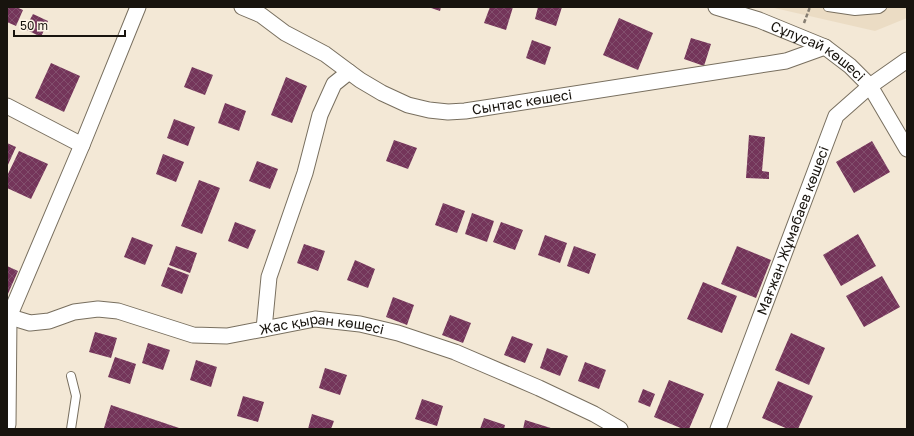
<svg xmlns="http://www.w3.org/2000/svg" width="914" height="436" viewBox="0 0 914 436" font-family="'Golos Text',sans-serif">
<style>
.built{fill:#ebdcc4}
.building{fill:url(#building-cross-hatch)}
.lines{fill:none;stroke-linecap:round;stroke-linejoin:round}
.service-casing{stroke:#786f5f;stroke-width:10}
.minor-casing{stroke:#786f5f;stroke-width:17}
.path{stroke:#867e72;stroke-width:2.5;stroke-dasharray:4 2;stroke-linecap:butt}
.service{stroke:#fff;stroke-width:8}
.minor{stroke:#fff;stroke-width:15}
.labels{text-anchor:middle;stroke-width:4;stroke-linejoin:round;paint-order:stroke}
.street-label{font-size:14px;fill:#18140e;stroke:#fef5e7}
</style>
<defs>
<pattern id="building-cross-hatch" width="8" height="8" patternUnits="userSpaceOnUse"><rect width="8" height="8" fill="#74355a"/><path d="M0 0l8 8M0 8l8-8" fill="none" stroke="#824f6d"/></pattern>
</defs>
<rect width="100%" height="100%" fill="#f3e8d6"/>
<path class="built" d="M770,7H907V18L875,31Z"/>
<path class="building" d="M7,7H16L23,10L16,26L7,22Z
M428,7H441L440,11Z
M490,7H513L506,30L484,23Z
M538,7H562L556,26L535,19Z
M33,14L48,21L41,37L25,29Z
M619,18L653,33L638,70L603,55Z
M691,38L711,44L704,66L684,59Z
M532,40L551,47L545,65L526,58Z
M51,63L80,76L64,112L35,98Z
M192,67L213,75L205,95L184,87Z
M286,77L307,86L292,123L271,115Z
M225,103L246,111L239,131L218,123Z
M174,119L195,127L188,146L167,138Z
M749,135L765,137L762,171L769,172V179L746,178Z
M394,140L417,148L408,169L386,161Z
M872,141L890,172L854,193L836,162Z
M7,143L16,147L7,167Z
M19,151L48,164L31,199L7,188V176Z
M163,154L184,162L176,182L156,174Z
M257,161L278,169L270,189L249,181Z
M199,180L220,188L202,234L181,226Z
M443,203L465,211L457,233L435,225Z
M472,213L494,221L487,242L465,234Z
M235,222L256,230L248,249L228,241Z
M501,222L523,230L515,250L493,242Z
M858,234L876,266L841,286L823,255Z
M545,235L567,243L560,263L538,255Z
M132,237L153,245L145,265L124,257Z
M304,244L325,251L318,271L297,263Z
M176,246L197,253L190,273L169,265Z
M574,246L596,254L589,274L567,266Z
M737,246L771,260L756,298L721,284Z
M355,260L375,269L368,288L347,280Z
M7,266L18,271L7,296Z
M168,267L189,275L182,294L161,286Z
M882,276L900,307L864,327L846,296Z
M703,282L737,296L722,333L687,319Z
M393,297L414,305L407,325L386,317Z
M450,315L471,323L463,343L442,335Z
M95,332L117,338L111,358L89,352Z
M791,333L825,348L809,385L775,370Z
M512,336L533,344L525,363L504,355Z
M148,343L170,350L163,370L142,363Z
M547,348L568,356L560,376L540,368Z
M115,357L136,364L130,384L108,377Z
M196,360L217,367L211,387L190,380Z
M585,362L606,370L599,389L578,381Z
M325,368L347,375L340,395L319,388Z
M669,380L704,394L689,429H683L654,417Z
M778,381L813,396L798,429H788L762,418Z
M643,389L655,394L650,407L638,402Z
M243,396L264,402L258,422L237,416Z
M422,399L443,406L437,426L415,419Z
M111,405L182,429H107L104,428Z
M312,414L334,421L331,429H308Z
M484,418L505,425L504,429H480Z
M525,420L554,429H523Z"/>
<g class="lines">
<g class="service-casing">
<path id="service" d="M828,7L855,11L879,9L882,7
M71,429L76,396L71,376"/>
</g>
<g class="minor-casing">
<g id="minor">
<path id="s1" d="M242,7L261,15L285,33L325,54L360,80L382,93L408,105L429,110L448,112L465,111L786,61L825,47"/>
<path id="s2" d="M716,7L759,20L825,47L850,66L870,86L907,149"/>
<path d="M7,106L82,145"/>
<path id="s3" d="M7,316L30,323L49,321L74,312L98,309L118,311L193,335L227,336L315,319L360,324L398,333L455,352L539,388L594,414L620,429"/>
<path d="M264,329L269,277L305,173L320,115L334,84L349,72"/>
<path d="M7,428L8,424L9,317L82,145L138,7"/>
<path id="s4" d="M718,429L836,116L870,86L907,60"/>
</g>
</g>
<path class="path" d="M804,23L810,7"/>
<use href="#service" class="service"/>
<use href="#minor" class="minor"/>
</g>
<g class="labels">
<g class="street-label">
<text dy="5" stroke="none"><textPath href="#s2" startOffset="112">Сұлусай көшесі</textPath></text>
<text dy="5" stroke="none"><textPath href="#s1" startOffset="309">Сынтас көшесі</textPath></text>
<text dy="5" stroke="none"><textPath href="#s4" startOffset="212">Мағжан Жұмабаев көшесі</textPath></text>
<text dy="5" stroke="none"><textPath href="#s3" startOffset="323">Жас қыран көшесі</textPath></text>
</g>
</g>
<rect width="914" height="436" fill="none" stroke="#18140e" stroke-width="16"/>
<path d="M14 30v6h111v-6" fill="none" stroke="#18140e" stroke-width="2"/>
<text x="20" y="30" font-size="12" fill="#18140e" stroke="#fef5e7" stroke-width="3" paint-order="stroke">50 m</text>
</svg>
